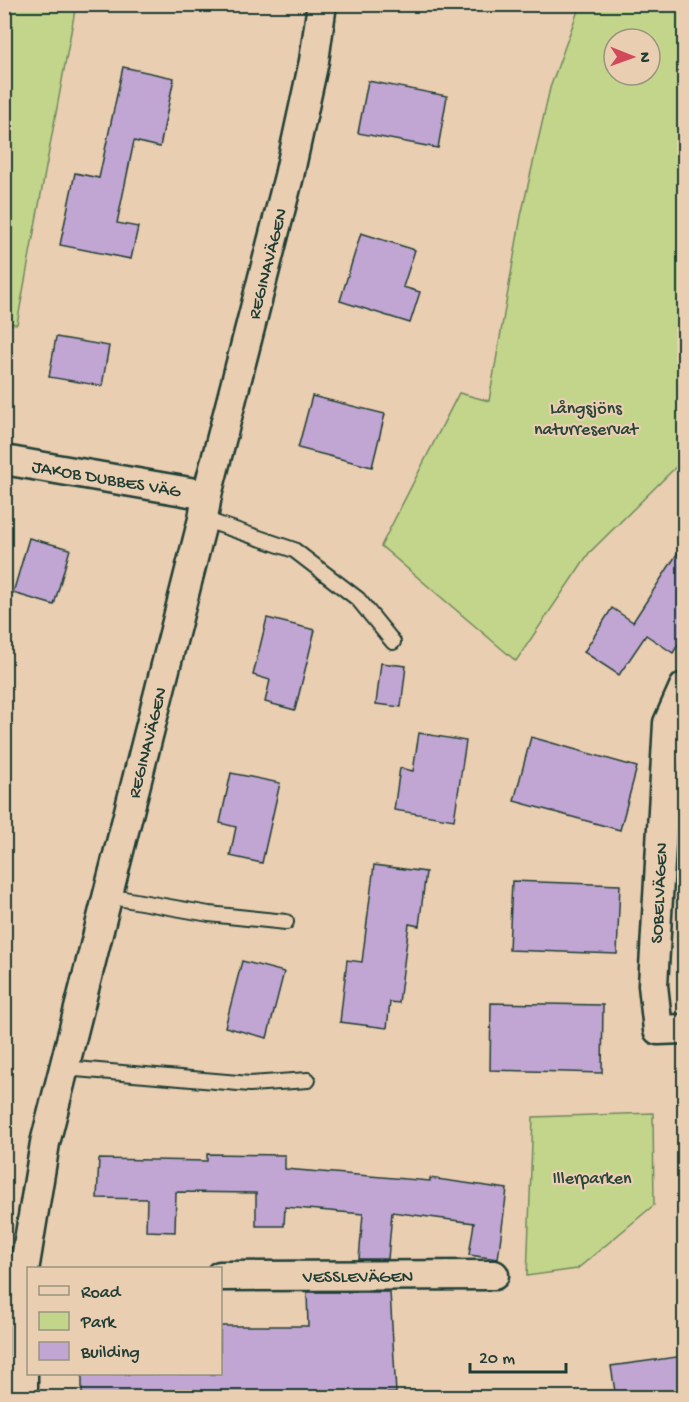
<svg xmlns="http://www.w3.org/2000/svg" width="689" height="1402" viewBox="0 0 689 1402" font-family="'Gochi Hand',sans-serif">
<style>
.green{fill:#c2d58a;stroke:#70895f;stroke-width:1.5;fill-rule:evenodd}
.building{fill:#c1a6d3;stroke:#1f3d34;stroke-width:1.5}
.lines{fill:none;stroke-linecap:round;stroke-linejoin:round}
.service-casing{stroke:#1f3d34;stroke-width:18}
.minor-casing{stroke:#1f3d34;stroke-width:33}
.service{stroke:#eaceb1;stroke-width:14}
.minor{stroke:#eaceb1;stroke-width:28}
.labels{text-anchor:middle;stroke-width:4.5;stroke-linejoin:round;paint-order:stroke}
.street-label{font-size:18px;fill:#1f3d34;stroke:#eaceb1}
.park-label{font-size:18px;fill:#274538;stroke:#eaceb1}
</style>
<rect width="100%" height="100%" fill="#eaceb1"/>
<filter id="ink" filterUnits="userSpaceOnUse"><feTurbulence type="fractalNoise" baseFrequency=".0167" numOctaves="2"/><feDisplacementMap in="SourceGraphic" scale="12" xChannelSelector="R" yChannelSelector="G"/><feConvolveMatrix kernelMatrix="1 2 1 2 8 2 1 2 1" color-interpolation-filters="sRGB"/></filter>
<g filter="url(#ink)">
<path class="green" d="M5,4L76,5L17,324L4,323Z
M580,5H684V459L589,553L516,661L381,546L459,393L489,401L521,216L550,88ZM614,39H650V75H614Z
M653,1113L654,1205L577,1269L527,1276L533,1117Z"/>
<path class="building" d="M123,67L174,78L160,147L134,141L117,223L138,227L131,259L60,245L75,173L99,178Z
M368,81L447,96L438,148L358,133Z
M361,233L415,250L403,287L420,292L410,323L340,301Z
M56,337L109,346L102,386L49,377Z
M312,396L385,414L372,467L298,448Z
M29,538L70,549L54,605L13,593Z
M684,543V635L673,653L646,635L619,675L584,652L612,608L633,622Z
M267,618L315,630L295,710L265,702L270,680L253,675Z
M381,663L406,666L401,707L376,704Z
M419,733L466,741L454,820L394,810L400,768L413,771Z
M531,737L637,767L620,830L514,801Z
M231,773L280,783L262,863L230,856L236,827L220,823Z
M374,865L426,872L419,926L409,924L399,1003L390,1002L387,1028L340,1022L347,960L362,962Z
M512,881L620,885L617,954L509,950Z
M242,961L284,972L267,1038L225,1027Z
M491,1003L603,1005L602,1073L490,1070Z
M207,1154L285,1155V1169L430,1181V1178L507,1189L498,1259L469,1255L474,1223L392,1212L388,1259H359L363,1214L285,1207L284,1226H256V1193L176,1192L175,1232L146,1231L147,1199L97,1198L99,1159L207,1161Z
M307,1292H390L396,1393L353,1395V1398H82V1374H220V1326H308Z
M684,1356V1398H616L611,1366Z"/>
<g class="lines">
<g class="service-casing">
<path id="service" d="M203,519L294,550L358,599L393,642
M107,896L209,914L286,922
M64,1068L250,1084L308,1080"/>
</g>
<g class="minor-casing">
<g id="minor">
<path id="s1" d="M4,460L207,495"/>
<path d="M684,687L668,723L653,985L658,1030L684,1029"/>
<path id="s2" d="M220,1276L494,1275"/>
<path id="s3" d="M23,1398V1277L45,1143L203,519L207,495L289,176L314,61L322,4"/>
</g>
</g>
<use href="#service" class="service"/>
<use href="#minor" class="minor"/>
</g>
</g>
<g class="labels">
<g class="street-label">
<text dy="6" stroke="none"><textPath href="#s3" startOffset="1164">REGINAVÄGEN</textPath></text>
<text dy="6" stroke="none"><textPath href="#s1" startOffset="104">JAKOB DUBBES VÄG</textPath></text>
<text dy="6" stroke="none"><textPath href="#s3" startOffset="670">REGINAVÄGEN</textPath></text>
<text transform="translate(658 893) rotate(-87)" y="6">SOBELVÄGEN</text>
<text dy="6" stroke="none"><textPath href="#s2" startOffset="138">VESSLEVÄGEN</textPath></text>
</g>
<g class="park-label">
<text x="586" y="413">Långsjöns<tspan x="586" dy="21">naturreservat</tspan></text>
<text x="592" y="1183">Illerparken</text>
</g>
</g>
<rect width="689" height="1402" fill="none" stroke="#eaceb1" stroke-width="24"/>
<rect x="12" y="12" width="665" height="1378" fill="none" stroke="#1f3d34" stroke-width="2" filter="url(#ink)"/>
<rect x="27" y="1267" width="195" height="108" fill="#eaceb1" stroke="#99947f" stroke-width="1.5"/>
<rect x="39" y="1286" width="30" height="9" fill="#eaceb1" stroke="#99947f" stroke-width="1.5"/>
<text x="81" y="1297" font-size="18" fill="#1f3d34">Road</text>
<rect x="39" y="1312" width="30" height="18" fill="#c2d58a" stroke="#99947f" stroke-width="1.5"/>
<text x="81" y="1327" font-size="18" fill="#1f3d34">Park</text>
<rect x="39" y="1342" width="30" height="18" fill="#c1a6d3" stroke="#99947f" stroke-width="1.5"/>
<text x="81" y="1357" font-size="18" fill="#1f3d34">Building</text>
<g transform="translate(632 57) rotate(91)"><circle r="28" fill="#eaceb1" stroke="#99947f" stroke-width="1.5"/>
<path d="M0-4.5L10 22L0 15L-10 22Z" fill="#d1495b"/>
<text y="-9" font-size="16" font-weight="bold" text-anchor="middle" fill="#1f3d34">N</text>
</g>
<path d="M470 1363v9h96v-9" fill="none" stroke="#1f3d34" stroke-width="3"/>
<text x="479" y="1363" font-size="18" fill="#1f3d34" stroke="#eaceb1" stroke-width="4.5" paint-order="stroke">20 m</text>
</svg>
